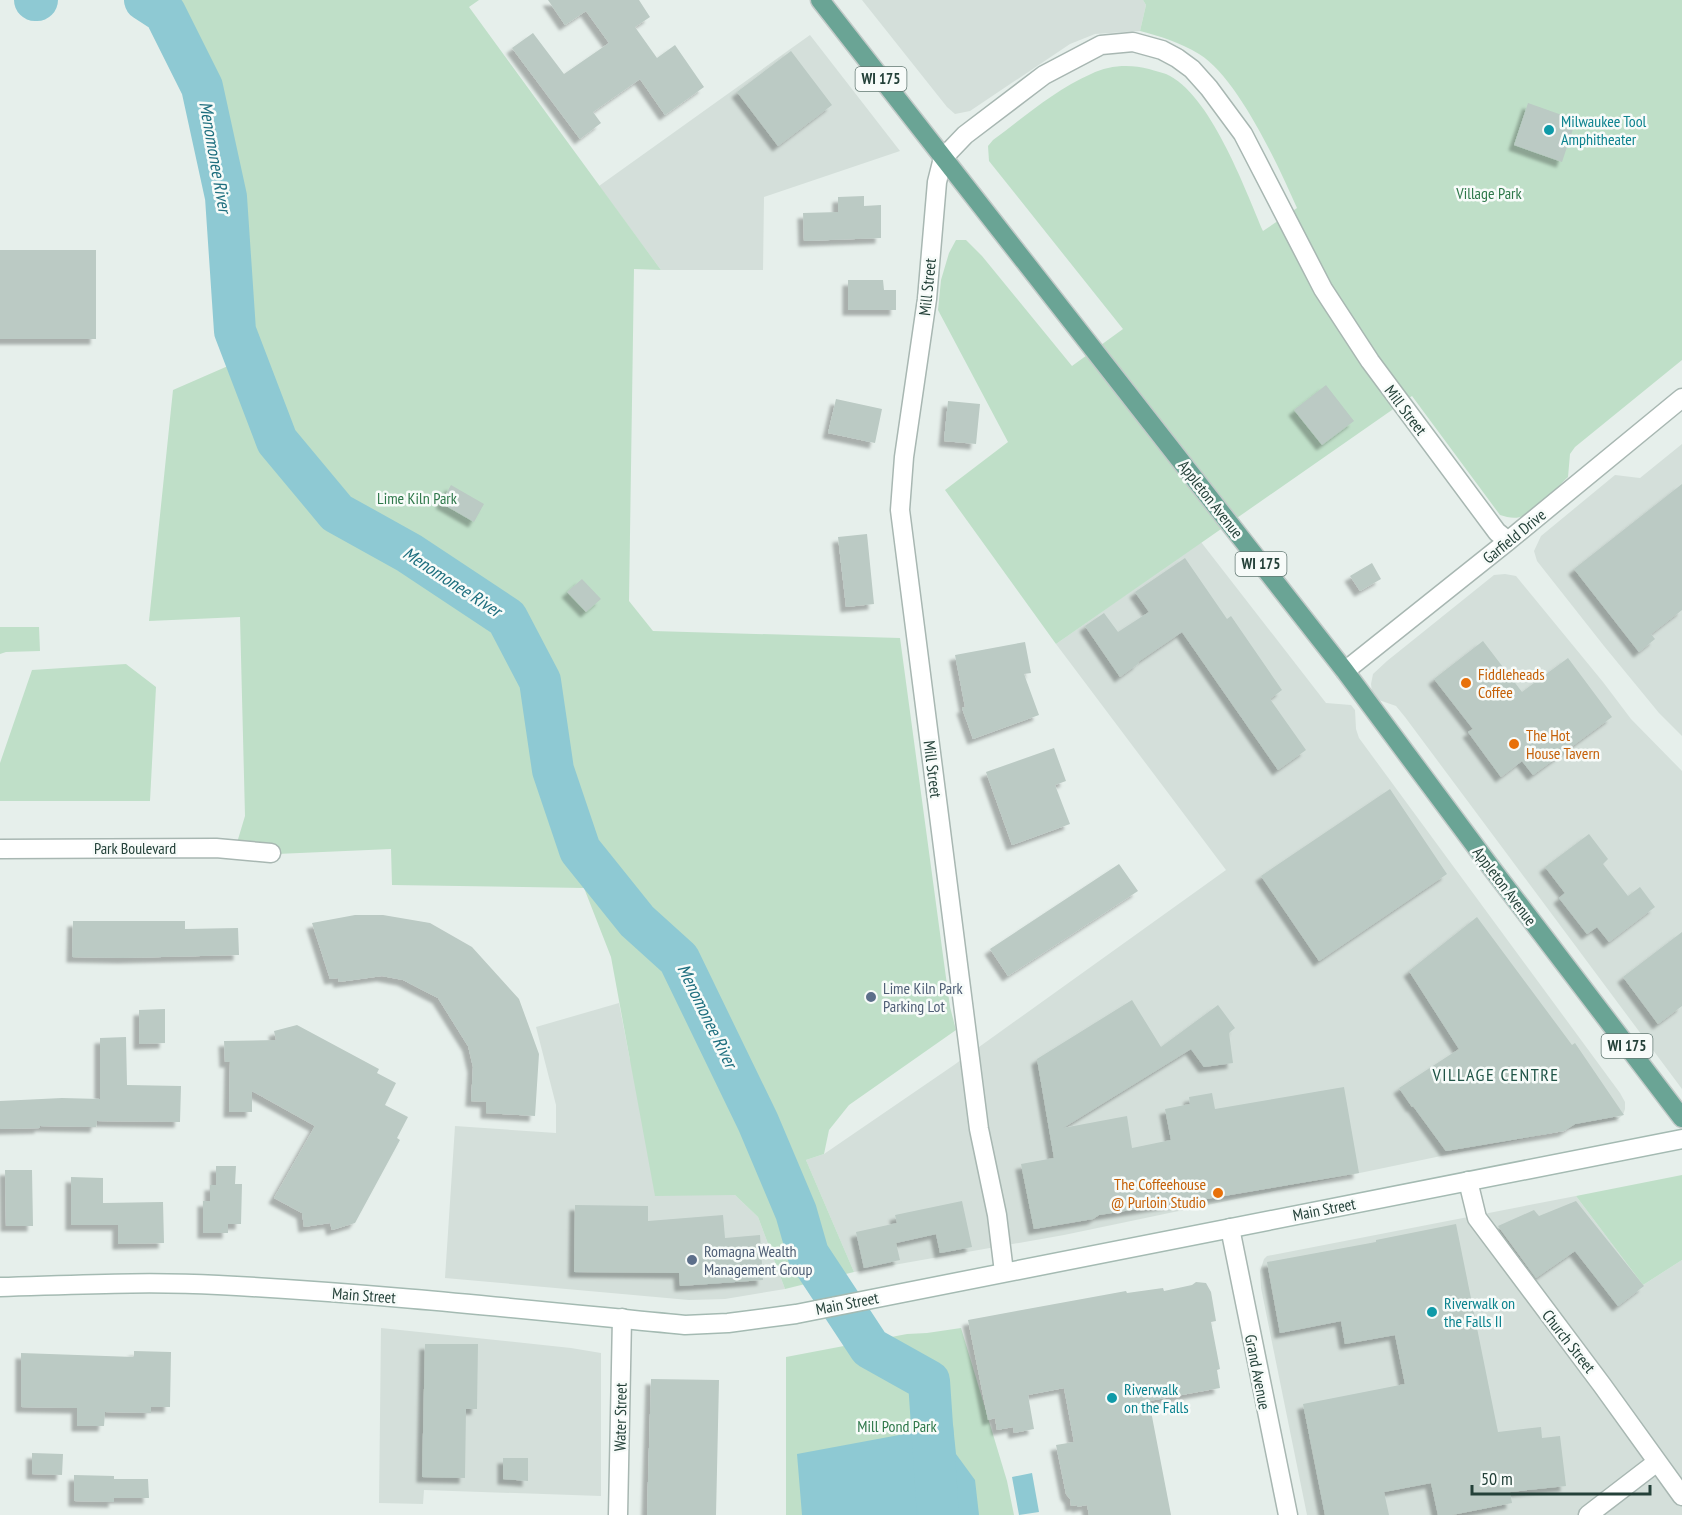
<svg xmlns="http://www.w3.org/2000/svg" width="1682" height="1515" viewBox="0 0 1682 1515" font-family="'PT Sans Narrow',sans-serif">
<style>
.built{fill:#d4dfda}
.green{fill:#bfdfc8}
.water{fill:#8ec9d3}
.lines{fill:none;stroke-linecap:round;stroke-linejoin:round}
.river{stroke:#8ec9d3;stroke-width:42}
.building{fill:#bbcac4;filter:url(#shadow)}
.minor-casing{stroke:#a8b7b2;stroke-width:21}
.secondary-casing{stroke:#a4bab2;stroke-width:21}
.primary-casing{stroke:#c2cac8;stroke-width:21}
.minor{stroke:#fff;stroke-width:18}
.secondary{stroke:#fff;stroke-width:18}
.primary{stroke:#6aa495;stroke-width:18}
.culture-dot{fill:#0f9aa8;stroke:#f7fbf9;stroke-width:2}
.food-dot{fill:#e8710a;stroke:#f7fbf9;stroke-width:2}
.service-dot{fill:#5c6f8a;stroke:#f7fbf9;stroke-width:2}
.labels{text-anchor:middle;stroke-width:5;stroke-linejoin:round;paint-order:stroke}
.shield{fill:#f7fbf9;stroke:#637973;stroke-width:1.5}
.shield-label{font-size:15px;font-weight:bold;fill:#244139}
.culture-label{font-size:16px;fill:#0d838f;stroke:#f7fbf9;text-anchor:start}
.park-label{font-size:16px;fill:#2e784a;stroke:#f7fbf9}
.street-label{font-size:16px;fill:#244139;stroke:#f7fbf9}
.food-label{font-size:16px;fill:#c56008;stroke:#f7fbf9;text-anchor:start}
.service-label{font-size:16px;fill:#4e5e75;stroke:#f7fbf9;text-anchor:start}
.water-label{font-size:18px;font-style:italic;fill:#1d6e7e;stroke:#f7fbf9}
.neighbourhood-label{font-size:18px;letter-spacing:1.5px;fill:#205447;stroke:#f7fbf9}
</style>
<defs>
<filter id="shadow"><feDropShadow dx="-5.5" dy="5.5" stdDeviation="1.5" flood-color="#0004"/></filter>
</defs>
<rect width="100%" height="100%" fill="#e6efeb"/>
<path class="built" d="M862,0H1143L1146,5L1140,31L1095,34L1070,44L970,111L955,114L947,107Z
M810,35L900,151L764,197L763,270H661L599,186Z
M1682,444V736L1659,713L1604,646L1537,561L1534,551L1541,536L1615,475L1640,478Z
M1201,542L1326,703L1351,705L1355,710L1356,729L1359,738L1620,1093L1625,1102V1109L1623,1115L1618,1119L1064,1235L854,1272L806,1160L824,1154L954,1065L1226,870L1056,644Z
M1505,574L1516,576L1603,682L1631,719L1682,771V1089L1405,717L1396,706L1376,699L1372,693L1371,684L1373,674L1387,661L1494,575Z
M619,1003L630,1060L734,1194L758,1217L785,1289L725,1299L689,1300L445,1278L455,1126L556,1133V1105L536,1027Z
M1576,1196L1643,1285L1682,1260V1515H1307L1261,1288L1260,1271L1264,1259L1267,1256Z
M381,1328L571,1348L601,1353V1496L424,1490L423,1504L379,1503Z"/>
<path class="green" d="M169,0H479L469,7L661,270L634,269L629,601L653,631L900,638L950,1007L956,1030L849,1105L829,1130L824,1154L806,1160L854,1272L785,1289L758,1217L735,1195L655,1196L611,957L584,888L392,885L391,849L233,856L245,816L240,617L149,621L173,390L262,351L244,305L236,201L218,85L197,32Z
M1143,0H1682V360L1575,447L1570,454L1568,477C1554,490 1538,512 1520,517C1513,519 1507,517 1500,515L1412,396L1056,644L945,490L1008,442L938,310L941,280L949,253L956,240H966L982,256L1072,366L1123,329L989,161L988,146L993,140C1024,117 1055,90 1091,74C1109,65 1130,64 1149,69C1154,71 1161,72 1166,74C1210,93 1245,189 1263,231L1297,208C1278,165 1238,78 1199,54C1181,43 1160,36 1140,31L1146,5Z
M0,627H39L40,651L6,652L0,654Z
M126,664L156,687L150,801H0V763L32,670Z
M1682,1175V1260L1643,1285L1576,1196Z
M961,1328L1007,1481L1014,1515H786V1357L907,1334L927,1333Z"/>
<path class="water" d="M953,1425L956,1454L975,1480L979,1515H802L797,1454Z
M1032,1473L1039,1512L1019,1515L1012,1477Z"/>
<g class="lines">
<path class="river" d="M35,0H37
M145,0L165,13L202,87L226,197L235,331L277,441L337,513L409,553L507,618L540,681L553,770L580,850L637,921L679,959L758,1122L796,1212L808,1254L870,1348L929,1381L938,1515"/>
</g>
<path class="building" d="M548,0H639L650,17L635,27L657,58L675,45L704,87L665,115L640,79L593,112L601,123L580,139L512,48L533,33L564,74L609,43L586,11L565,25Z
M791,51L832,105L778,146L737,92Z
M1528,103L1576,120L1562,162L1514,145Z
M864,196V206L881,205V238L804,241L803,213L838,212V197Z
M0,250H96V339H0Z
M848,280H883L884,290H896V310H848Z
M1326,385L1354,421L1322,445L1294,410Z
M836,399L882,409L875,443L828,433Z
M948,401L980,404L976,444L944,441Z
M1682,484V610L1651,634L1655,639L1639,652L1574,569Z
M451,485L484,504L474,522L441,503Z
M867,534L874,604L846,607L838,537Z
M1185,558L1227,619L1231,616L1282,690L1270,699L1306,750L1278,770L1182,632L1138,662L1139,663L1120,677L1085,626L1104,613L1118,632L1149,612L1135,592Z
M1372,563L1381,579L1360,591L1350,576Z
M582,579L601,599L586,612L567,592Z
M1483,641L1522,692L1568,658L1612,717L1533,775L1522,761L1501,777L1468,732L1473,729L1434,679Z
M1025,642L1031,673L1024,674L1039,715L973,739L962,708L965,707L955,655Z
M1054,748L1066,781L1055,785L1070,824L1012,845L986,772Z
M1390,789L1447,874L1319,961L1261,876Z
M1589,834L1608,859L1603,864L1628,896L1640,887L1655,907L1609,942L1597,927L1587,934L1559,898L1565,893L1545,867Z
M1119,864L1138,891L1008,976L990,949Z
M355,915H383L430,923L472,947L519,999L539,1054L535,1116L486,1113V1102L471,1101L473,1067L468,1046L438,998L403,980L382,976L339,982L338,978L330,979L312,923Z
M1477,917L1572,1045L1575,1043L1624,1115L1575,1124L1564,1131L1446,1151L1413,1106L1412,1107L1399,1088L1459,1049L1409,971Z
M73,921H185V929L238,928L239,955L123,958L72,957Z
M1682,932V1006L1658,1024L1623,977Z
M1132,1000L1161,1047L1218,1005L1235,1028L1229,1033L1233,1063L1204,1067L1191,1049L1063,1128L1127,1116L1132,1148L1171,1140L1165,1109L1190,1104L1189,1097L1212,1093L1215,1109L1344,1087L1359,1173L1183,1203L1182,1202L1099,1215L1093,1219L1034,1229L1021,1164L1054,1158L1037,1059Z
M165,1009V1043L139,1044V1010Z
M297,1025L379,1069L377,1073L396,1083L385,1105L408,1117L397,1138L400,1140L355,1223L332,1230L330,1223L304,1227L302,1213L274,1198L315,1126L252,1091V1112H229L230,1062H225L224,1041L276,1040L274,1031Z
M126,1037L127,1085L181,1086L180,1122L97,1121L96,1127L40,1126V1128L0,1129V1101L62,1098L100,1099V1038Z
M216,1166H236L235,1184H242L241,1224H228V1233H203V1201H210V1185H216Z
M5,1170H32L33,1226H6Z
M71,1177L103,1178V1203L163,1202L164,1243L118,1244V1225H71Z
M962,1201L972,1247L940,1253L936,1234L896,1243L900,1260L864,1268L856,1232L897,1223L895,1215Z
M1576,1201L1644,1286L1618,1306L1575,1251L1536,1278L1498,1226L1534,1210L1539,1216Z
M575,1205L648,1206V1221L723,1215L725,1238L760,1235L763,1280L680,1286L679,1273L574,1272Z
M1456,1224L1498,1432L1541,1427L1542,1438L1560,1436L1566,1486L1510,1492L1512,1503L1452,1515H1438L1431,1483L1384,1492L1389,1515H1325L1303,1404L1405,1384L1395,1335L1345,1344L1341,1321L1280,1333L1267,1262L1376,1242V1240Z
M1196,1282L1206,1283L1211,1292L1216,1321L1211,1322L1220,1369L1217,1370L1220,1388L1149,1401L1171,1515H1089L1087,1505L1077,1507V1505L1071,1506L1070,1499L1066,1494L1056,1445L1074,1442L1064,1388L1028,1395L1034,1429L1014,1433L1013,1427L997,1430L995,1418L988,1420L968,1320L1126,1291L1127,1293L1163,1288L1164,1291L1192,1285Z
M425,1344H478L477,1409H466L465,1478L422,1477Z
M134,1351L171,1352L170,1407H151V1413L105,1412L104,1426H77V1408L21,1407V1353L134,1357Z
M651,1379L719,1380L716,1515H647Z
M32,1453L63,1454L62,1475L32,1474Z
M503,1458H528V1481L503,1479Z
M74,1475L114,1476V1479H148L149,1498H114V1502L74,1501Z"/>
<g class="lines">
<g class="minor-casing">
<path id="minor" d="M1345,671L1508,541L1682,398
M0,849L216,848L271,853
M1468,1181L1477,1218L1602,1385L1682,1496
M1230,1228L1288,1515
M1004,1272L997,1215L979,1129L900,510L904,457L927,299L937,182L943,158L965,135L1044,75L1101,45L1133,42L1162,50L1177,58L1192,69L1209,88L1243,134L1323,289L1370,361L1497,532L1508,541
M618,1515L622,1318
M1588,1515L1657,1462"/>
</g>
<g class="secondary-casing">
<path id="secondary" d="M0,1287C73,1285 145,1281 218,1285C374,1293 530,1310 685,1325L728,1323L796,1314L1682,1139"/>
</g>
<g class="primary-casing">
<path id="primary" d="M820,0L1345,671L1493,870L1682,1118"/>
</g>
<use href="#minor" class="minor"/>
<use href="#secondary" class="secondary"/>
<use href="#primary" class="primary"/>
</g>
<g class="culture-dot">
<circle cx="1549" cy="130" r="6"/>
<circle cx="1432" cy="1312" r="6"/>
<circle cx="1112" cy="1398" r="6"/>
</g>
<g class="food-dot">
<circle cx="1466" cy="683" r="6"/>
<circle cx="1514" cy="744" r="6"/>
<circle cx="1218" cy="1193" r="6"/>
</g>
<g class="service-dot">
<circle cx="871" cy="997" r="6"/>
<circle cx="692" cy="1260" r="6"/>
</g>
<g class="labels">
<g class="shield">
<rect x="855.5" y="67" width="51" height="24" rx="4.5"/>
<rect x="1235.5" y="552" width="51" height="24" rx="4.5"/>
<rect x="1601.5" y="1034" width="51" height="24" rx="4.5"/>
</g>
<g class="shield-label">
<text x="881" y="84">WI 175</text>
<text x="1261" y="569">WI 175</text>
<text x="1627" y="1051">WI 175</text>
</g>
<g class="culture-label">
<text x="1561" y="127">Milwaukee Tool<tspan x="1561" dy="18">Amphitheater</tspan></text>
<text x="1444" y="1309">Riverwalk on<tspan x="1444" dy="18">the Falls II</tspan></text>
<text x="1124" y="1395">Riverwalk<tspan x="1124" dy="18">on the Falls</tspan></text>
</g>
<g class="park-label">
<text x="1489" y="199">Village Park</text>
<text x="417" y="504">Lime Kiln Park</text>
<text x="897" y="1432">Mill Pond Park</text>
</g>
<g class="street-label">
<text transform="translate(927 287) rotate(-84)" y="6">Mill Street</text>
<text transform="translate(1406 410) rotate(53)" y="6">Mill Street</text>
<text transform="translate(1211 499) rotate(52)" y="6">Appleton Avenue</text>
<text transform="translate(1514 536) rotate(-39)" y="6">Garfield Drive</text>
<text transform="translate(933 769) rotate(83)" y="6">Mill Street</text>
<text x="135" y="854">Park Boulevard</text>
<text transform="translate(1505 886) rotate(53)" y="6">Appleton Avenue</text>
<text transform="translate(1324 1209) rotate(-11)" y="6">Main Street</text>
<text transform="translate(364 1295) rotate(4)" y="6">Main Street</text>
<text transform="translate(847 1303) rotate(-11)" y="6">Main Street</text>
<text transform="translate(1569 1341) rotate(52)" y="6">Church Street</text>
<text transform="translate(1258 1372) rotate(79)" y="6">Grand Avenue</text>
<text transform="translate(620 1417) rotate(-89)" y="6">Water Street</text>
</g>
<g class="food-label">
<text x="1478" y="680">Fiddleheads<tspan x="1478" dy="18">Coffee</tspan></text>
<text x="1526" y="741">The Hot<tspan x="1526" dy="18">House Tavern</tspan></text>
<text x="1206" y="1190" text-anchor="end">The Coffeehouse<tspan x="1206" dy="18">@ Purloin Studio</tspan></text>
</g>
<g class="service-label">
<text x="883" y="994">Lime Kiln Park<tspan x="883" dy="18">Parking Lot</tspan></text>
<text x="704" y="1257">Romagna Wealth<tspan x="704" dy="18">Management Group</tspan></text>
</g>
<g class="water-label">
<text transform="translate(215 157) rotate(80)" y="6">Menomonee River</text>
<text transform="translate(452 582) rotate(33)" y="6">Menomonee River</text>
<text transform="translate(707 1016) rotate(64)" y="6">Menomonee River</text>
</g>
<g class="neighbourhood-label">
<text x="1496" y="1081">VILLAGE CENTRE</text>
</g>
</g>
<path d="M1472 1485v9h178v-9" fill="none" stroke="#244139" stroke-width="3"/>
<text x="1481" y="1485" font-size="18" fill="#244139" stroke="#f7fbf9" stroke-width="4.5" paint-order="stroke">50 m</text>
</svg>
